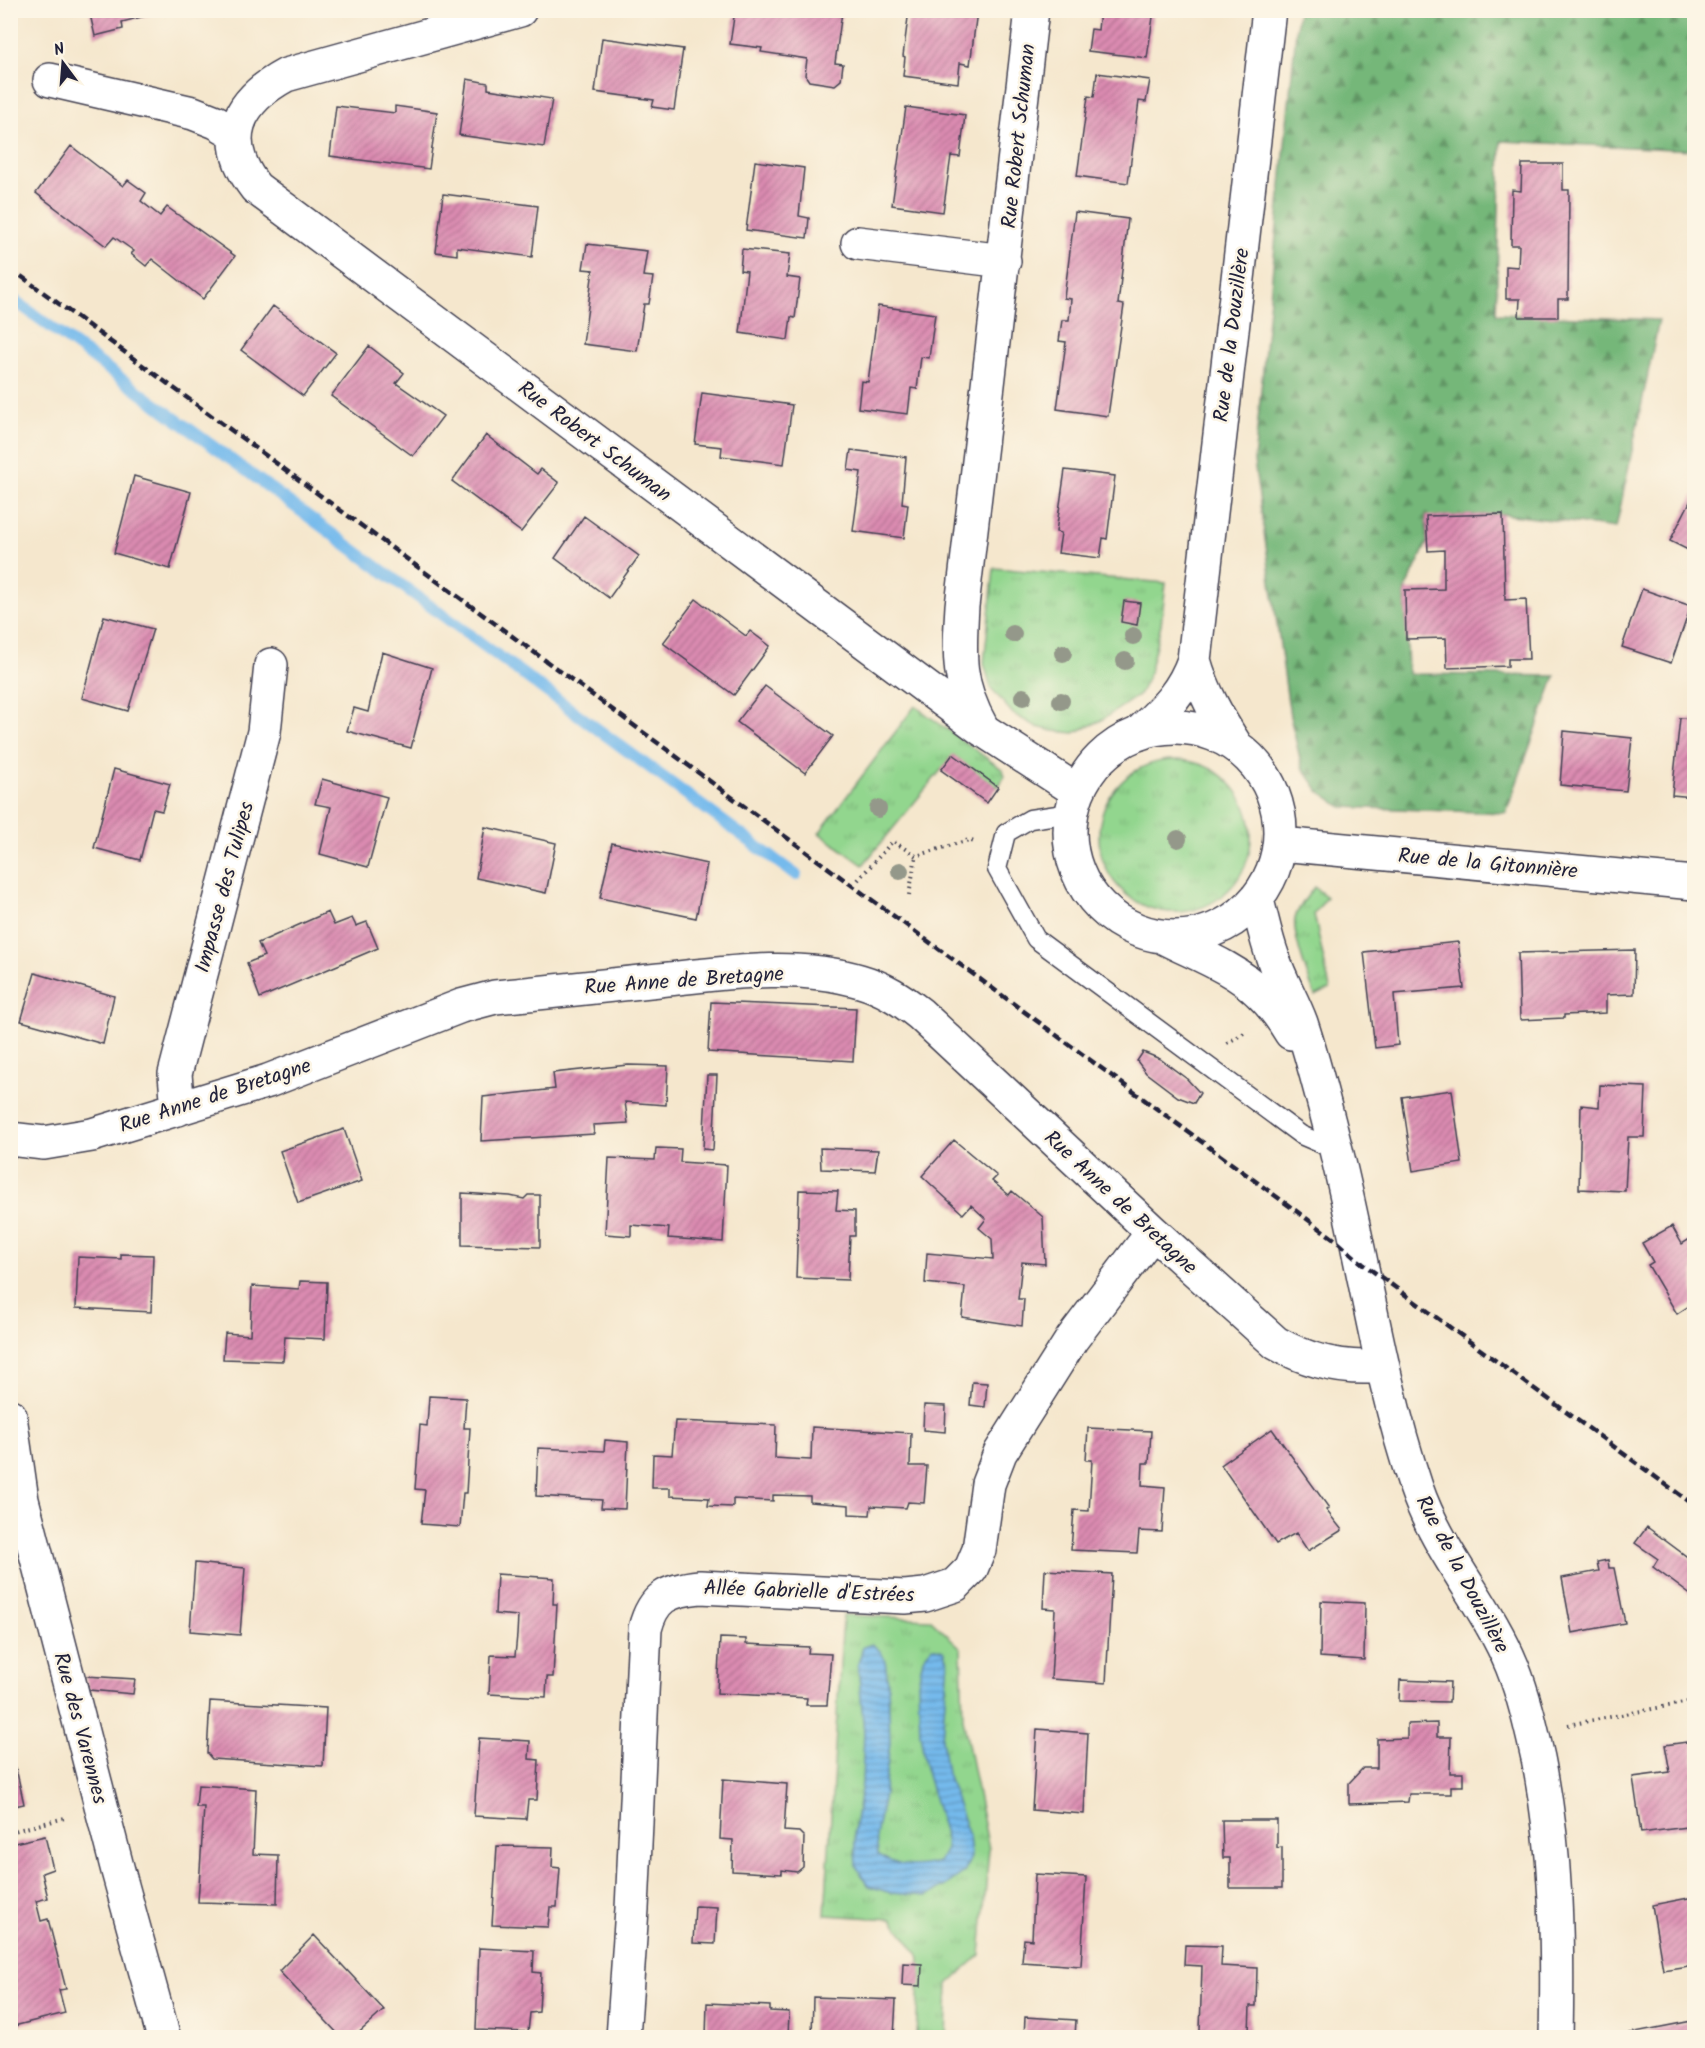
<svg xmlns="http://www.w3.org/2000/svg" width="1705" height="2048" viewBox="0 0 1705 2048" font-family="Kalam,sans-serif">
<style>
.grass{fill:url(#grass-tufts);stroke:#5a7c64;stroke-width:1.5}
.forest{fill:url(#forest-firs);stroke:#4c6c5a;stroke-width:1.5}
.water{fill:url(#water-rules);stroke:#4c6e94;stroke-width:1.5}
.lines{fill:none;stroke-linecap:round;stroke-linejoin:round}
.stream{stroke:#75baec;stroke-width:12}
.building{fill:url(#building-hatch)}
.lane-casing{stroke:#424051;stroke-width:21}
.street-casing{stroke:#424051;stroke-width:36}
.path{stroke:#424051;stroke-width:4;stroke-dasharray:1.5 4.5;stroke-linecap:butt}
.lane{stroke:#fff;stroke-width:18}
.street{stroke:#fff;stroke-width:33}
.rail{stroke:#22223b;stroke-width:4.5;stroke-dasharray:9 4.5;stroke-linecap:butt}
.tree{fill:#94988a}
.labels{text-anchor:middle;stroke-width:5;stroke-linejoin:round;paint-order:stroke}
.street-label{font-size:21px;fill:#22223b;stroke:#fcf5e5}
</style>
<defs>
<pattern id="grass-tufts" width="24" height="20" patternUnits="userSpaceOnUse" patternTransform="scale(1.5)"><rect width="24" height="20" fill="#92d68e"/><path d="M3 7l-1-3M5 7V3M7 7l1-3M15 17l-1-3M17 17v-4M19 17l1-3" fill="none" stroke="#7eb77b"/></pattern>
<pattern id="forest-firs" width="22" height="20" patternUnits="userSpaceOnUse" patternTransform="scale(1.5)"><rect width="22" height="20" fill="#75b779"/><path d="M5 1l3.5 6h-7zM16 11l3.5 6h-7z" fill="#609464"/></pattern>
<pattern id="water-rules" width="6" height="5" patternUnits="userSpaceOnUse" patternTransform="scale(1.5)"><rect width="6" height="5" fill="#75baec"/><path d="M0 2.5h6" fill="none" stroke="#6097c0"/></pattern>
<pattern id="building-hatch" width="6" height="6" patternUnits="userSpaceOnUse" patternTransform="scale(1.5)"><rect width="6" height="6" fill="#db8bb1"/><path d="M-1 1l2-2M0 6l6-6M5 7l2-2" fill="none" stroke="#b17191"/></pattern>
</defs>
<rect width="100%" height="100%" fill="#fcf5e5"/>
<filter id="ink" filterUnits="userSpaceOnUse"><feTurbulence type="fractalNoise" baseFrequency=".0167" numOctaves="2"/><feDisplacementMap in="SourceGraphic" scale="12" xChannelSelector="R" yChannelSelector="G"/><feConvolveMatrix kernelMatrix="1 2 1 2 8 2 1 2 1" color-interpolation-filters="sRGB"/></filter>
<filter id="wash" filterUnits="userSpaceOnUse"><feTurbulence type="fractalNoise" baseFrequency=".008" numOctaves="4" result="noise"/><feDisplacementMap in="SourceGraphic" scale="24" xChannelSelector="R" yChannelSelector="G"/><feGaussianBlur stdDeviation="1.35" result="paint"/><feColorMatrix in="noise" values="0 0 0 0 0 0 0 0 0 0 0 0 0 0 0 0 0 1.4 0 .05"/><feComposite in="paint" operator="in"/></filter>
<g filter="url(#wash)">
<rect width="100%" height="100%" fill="#f5e7cd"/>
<path class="grass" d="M994,568L1166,583L1161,624L1148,677L1139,695L1100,721L1074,733L1053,731L1037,727L1013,714L991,688L984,663Z
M915,706L1003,770L1005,776L998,787L941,770L863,865L819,833Z
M1099 836a76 76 0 1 1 152 0a76 76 0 1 1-152 0Z
M1314,887L1327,897L1314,914L1330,989L1315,996C1309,980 1292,935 1295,919C1297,908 1307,897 1314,887Z
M843,1615L930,1619L961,1648L963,1719L989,1849L980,1955L948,1984L946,2037H916L920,1957L892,1919L825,1915Z"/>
<path class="forest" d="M1298,11H1694V150L1501,141L1496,314L1659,320L1616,528L1503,514L1426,517L1427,543L1405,590L1408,674L1555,676L1506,813L1342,807L1319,791L1302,767L1290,716L1254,461Z"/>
<path class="water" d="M872,1644L881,1652L885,1661L888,1683L890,1743L883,1800L876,1836L878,1854C897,1868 917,1868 939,1862L946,1849L944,1831L927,1775L920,1733L918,1683L923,1658L932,1647L943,1650L948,1661L942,1739L947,1774L969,1836L971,1857L964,1872L945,1886L926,1896L891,1893L869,1886L856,1866L854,1833L862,1784L864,1732L858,1664L863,1647Z"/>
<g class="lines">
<path class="stream" d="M10,297L796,875"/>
</g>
<g id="blocks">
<path class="building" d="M89,10H165V11L122,22L123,29L95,36Z
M735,10L842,12L835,63L843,64L841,80L835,85L809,81L805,75L807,59L761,52L762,48L730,44Z
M909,10L977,11L970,65L960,63L958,83L903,76L905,57L903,56Z
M1100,10H1154L1147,58L1088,51L1091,29L1098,30Z
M602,38L683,49L674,110L652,107L654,100L595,92Z
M1097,73L1150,80L1146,102L1139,101L1128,183L1077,176L1088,96L1094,97Z
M467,79L488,83V89L552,99L544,147L459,135Z
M336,106L395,113V106L437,112L429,169L330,156Z
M906,107L965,115L960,157L951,156L943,212L892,205Z
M71,146L123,186L128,180L146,193L141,201L160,216L167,207L235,256L203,299L152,259L146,266L131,254L134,251L114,237L106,246L36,193Z
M755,161L804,168L799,216L809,218L807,238L746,230Z
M1522,164H1563V190H1569L1568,299H1558V317H1519L1520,299H1506V266L1518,267L1519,245H1511L1512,190L1521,191Z
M443,194L538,206L532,257L457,247V255L436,252Z
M1075,212L1128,219L1118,304L1124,305L1108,416L1057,409L1066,342L1059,341L1062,320H1069L1071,299L1064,298Z
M587,244L647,251L643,276L653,277L649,304H644L637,351L583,344L593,270L583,269Z
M742,249L790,254L787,277L800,279L795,318L791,317L788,340L740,333L747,271L740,270Z
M273,306L336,353L303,396L241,350Z
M878,306L935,314L929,358L921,357L917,389L911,388L908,414L858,408L861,381L868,382Z
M369,346L404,373L396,383L443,416L413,456L331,396Z
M702,393L792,405L784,464L721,456L722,447L695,444Z
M486,435L537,474L541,469L559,483L521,532L452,481Z
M851,450L906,457L902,503L908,504L904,538L853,531L861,472L848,470Z
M1065,470L1115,476L1107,539L1103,538L1100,558L1058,553L1061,533L1056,532Z
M134,476L191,492L170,569L114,553Z
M1694,494V553L1670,541Z
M1503,514L1505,600L1526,599L1529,659H1508V666L1447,668L1446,638L1406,639L1405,590L1444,589V550L1428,551L1426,516Z
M584,516L639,556L609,598L555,558Z
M1642,589L1691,606L1671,663L1622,647Z
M696,599L746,636L750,631L770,646L734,695L663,643Z
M1124,601L1140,603L1137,625L1121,622Z
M104,616L153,629L128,711L82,698Z
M382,652L432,668L411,748L347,731L354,708L368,712Z
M765,686L833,736L805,773L737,722Z
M1680,718L1694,719V797L1672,795Z
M1564,731L1632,738L1626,791L1560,785Z
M953,754L998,787L987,803L941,770Z
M114,769L170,784L162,811L153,809L140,860L94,848Z
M322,779L387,797L368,867L320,854L331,807L315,804Z
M485,827L556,843L546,893L476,878Z
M612,843L707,864L696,918L600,898Z
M328,912L334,925L352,918L356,926L367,922L378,948L260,998L247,963L264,956L258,943Z
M1458,942L1464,988L1394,994L1398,1045L1375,1048L1364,952Z
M1635,950L1634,994L1606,995V1013L1564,1015V1018L1520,1020L1518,953Z
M35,973L114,996L103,1044L21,1021Z
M711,1002L856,1008L853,1061L708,1052Z
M1143,1052L1160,1059L1187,1079L1200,1093L1194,1103L1178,1097L1146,1073L1137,1061Z
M628,1065L668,1066L666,1105L625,1102L628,1123L593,1125L594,1134L481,1141L483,1097L555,1089L553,1073Z
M707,1075H717L713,1150L703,1149Z
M1600,1085L1646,1087L1644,1137H1628L1625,1191L1579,1189L1581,1105L1599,1107Z
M1452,1090L1462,1163L1413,1171L1402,1097Z
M344,1129L362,1181L298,1203L280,1151Z
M954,1140L997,1176L992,1181L1009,1195L1012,1191L1043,1217L1045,1264L1022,1262L1018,1299H1024L1022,1326L962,1317L965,1287L925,1283L927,1253L993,1259L992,1239L979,1228L986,1219L971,1205L963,1214L922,1176Z
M656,1148L681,1149L680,1162L727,1165L723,1242L668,1238L669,1228L631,1225V1236L605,1234L609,1158L655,1160Z
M820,1148L878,1150L875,1171L821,1169Z
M799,1190L838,1191L836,1210L855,1211V1236H850L848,1280L796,1278Z
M462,1193L510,1196L524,1199L528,1195H540V1247L462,1245Z
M1672,1226L1682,1244L1693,1237L1694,1241V1303L1677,1314L1648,1265L1653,1262L1642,1243Z
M121,1254L153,1255L151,1312L76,1308L78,1257L121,1259Z
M300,1281L327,1282L325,1339L285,1337L283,1361L223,1359L225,1333L250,1335L252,1286L299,1289Z
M972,1382L987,1383L985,1407L970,1405Z
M429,1396L466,1398L464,1428H470L466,1493H463L460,1527L421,1524L425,1490L415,1489L420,1425L427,1426Z
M924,1405L946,1406L945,1432L923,1430Z
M675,1421L776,1425L775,1458L790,1459L811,1460L812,1427L911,1433L910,1466H927L924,1503L908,1502L906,1508L871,1506L870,1515L849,1514V1505L810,1502V1496L773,1495V1501L733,1499V1507L708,1506L709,1498L670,1496V1488H652L653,1454L672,1455Z
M1088,1428L1151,1431L1149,1463H1143L1142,1485L1165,1487L1162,1532L1139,1531L1137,1553L1071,1550L1074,1510L1089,1511L1092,1460H1086Z
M1272,1429L1329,1508L1326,1510L1342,1530L1308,1551L1296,1533L1276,1544L1221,1465Z
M605,1440L628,1442L625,1509L601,1508L602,1500L536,1496L538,1448L604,1451Z
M1647,1527L1694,1562V1593L1692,1596L1653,1567L1658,1559L1635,1543Z
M1608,1560L1609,1568H1614L1625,1623L1572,1633L1562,1578L1599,1571L1597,1562Z
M195,1563L245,1568L240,1635L190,1631Z
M1045,1570L1112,1574L1106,1683L1051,1679L1055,1609L1043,1608Z
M497,1574L554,1578L553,1604H557L553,1677H547L546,1697L489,1694L491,1655L515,1656L517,1635L518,1616L495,1614Z
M1321,1601L1365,1603L1364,1660L1320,1657Z
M720,1638L746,1639V1644L809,1647L808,1653L831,1654L827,1705H806L807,1698L717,1693Z
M85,1676L135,1679L133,1694L89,1690Z
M1400,1680L1450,1682L1449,1702L1399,1701Z
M210,1701L326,1708L323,1766L212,1759L207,1753Z
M1437,1723V1737H1451L1450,1773H1463V1786H1451V1794H1409L1408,1802L1349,1804V1783L1363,1768H1377V1739L1407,1738V1724Z
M1037,1729L1088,1733L1084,1814L1032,1810Z
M479,1738L530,1741L529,1759L539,1760L537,1800H528L526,1819L474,1816Z
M1694,1741V1826L1641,1833L1633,1777L1670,1772L1665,1745Z
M10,1768H16L24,1804L10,1807Z
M723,1779L787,1784L784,1831L799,1832L804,1837L803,1867L797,1872L782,1870V1874L732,1871L733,1840L720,1839Z
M198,1785L256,1789L253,1854L278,1855L277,1904L198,1902L204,1807H196Z
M1222,1820H1277V1848L1282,1847V1888H1230V1858H1223Z
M45,1836L53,1869L42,1873L48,1898L36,1901L41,1921L48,1919L66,1989L59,1990L65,2013L10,2027V1844Z
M497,1846L553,1847L552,1867L560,1868L557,1907H550L548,1927L492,1925Z
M1035,1874L1086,1877L1081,1966L1022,1962L1024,1939L1032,1940Z
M1694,1897V1965L1663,1970L1652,1905Z
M695,1906L717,1907L715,1944L693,1943Z
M314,1935L384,2010L354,2037H341L279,1971Z
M1185,1945L1222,1946L1221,1966L1257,1968L1256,2006H1250L1249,2033L1200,2031L1202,1966L1184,1965Z
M479,1948L534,1951L533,1972L541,1973L539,2012L530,2013L528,2032L476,2030Z
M903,1963L922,1964L921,1986L902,1985Z
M813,1997L896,2000L894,2037H812Z
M707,2003L770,2006V2011L789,2012L788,2037H706Z
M1025,2017L1076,2020L1075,2037H1024Z
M1692,2021L1694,2037H1631L1630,2033Z"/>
</g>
</g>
<g filter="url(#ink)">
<use href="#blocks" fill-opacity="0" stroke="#424051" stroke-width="1.5"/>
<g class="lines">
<g class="lane-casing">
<path id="lane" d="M1071,813L1030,819L1006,833L997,869L1036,939L1301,1135L1336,1150"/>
</g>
<g class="street-casing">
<path id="street" d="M520,10L286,75C236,102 219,141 256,188L983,730L1077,791
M50,80L193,113L216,122L235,133
M858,243L1004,261
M1194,660C1203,692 1218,718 1236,746
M1070 832a105 105 0 1 1 210 0a105 105 0 1 1-210 0Z
M982,728C957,684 959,655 962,606L1032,10
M1138,734C1163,710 1182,694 1194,660L1269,10
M1281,844L1694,883
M1257,900C1262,919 1266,939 1273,958C1280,980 1293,1001 1301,1023C1315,1065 1325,1108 1336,1150C1364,1262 1379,1378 1416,1487C1438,1552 1486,1603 1512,1666C1524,1696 1531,1727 1538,1758C1557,1851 1558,1943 1556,2038
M1165,938C1196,954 1233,967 1259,992C1272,1004 1282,1018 1291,1033
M178,1109L175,1074L264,732L271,665
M10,1139L44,1143L92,1135L268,1081L461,1006L495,997C549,992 604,986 659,980C724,973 796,962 860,981C884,988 901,999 920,1014L1153,1232L1276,1343C1308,1361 1345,1370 1382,1366
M10,1416L22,1500L118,1871L164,2038
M623,2038L632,1909L645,1629C653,1597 668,1590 700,1587L905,1597L925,1595L955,1585L971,1569L979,1550L988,1484L1000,1453L1072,1339L1153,1232"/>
</g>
<path class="path" d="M858,880L893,841L916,856L969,840L974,842
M909,895L916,856
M1227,1043L1244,1033
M1568,1725L1694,1701
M10,1832L65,1818"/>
<use href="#lane" class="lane"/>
<use href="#street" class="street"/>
<path class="rail" d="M10,268L1333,1238L1363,1264L1694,1505"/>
</g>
<g class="tree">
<circle cx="1013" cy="634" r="9"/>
<circle cx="1133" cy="636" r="9"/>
<circle cx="1063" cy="653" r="9"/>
<circle cx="1125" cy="661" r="9"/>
<circle cx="1023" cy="697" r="9"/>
<circle cx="1061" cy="701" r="9"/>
<circle cx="878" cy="809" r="9"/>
<circle cx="1178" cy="839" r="9"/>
<circle cx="900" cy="871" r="9"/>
</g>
</g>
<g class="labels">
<g class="street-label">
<text transform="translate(1018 136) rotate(-84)" y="7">Rue Robert Schuman</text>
<text transform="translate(1231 335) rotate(-83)" y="7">Rue de la Douzillère</text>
<text transform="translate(595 441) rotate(37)" y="7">Rue Robert Schuman</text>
<text transform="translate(1488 863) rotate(5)" y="7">Rue de la Gitonnière</text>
<text transform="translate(224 887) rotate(-75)" y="7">Impasse des Tulipes</text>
<text transform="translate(684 980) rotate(-4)" y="7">Rue Anne de Bretagne</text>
<text transform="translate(215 1095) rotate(-18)" y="7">Rue Anne de Bretagne</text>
<text transform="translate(1121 1202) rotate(43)" y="7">Rue Anne de Bretagne</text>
<text transform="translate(1463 1574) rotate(62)" y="7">Rue de la Douzillère</text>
<text transform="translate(809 1591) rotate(2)" y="7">Allée Gabrielle d'Estrées</text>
<text transform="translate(81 1728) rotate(75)" y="7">Rue des Varennes</text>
</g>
</g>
<rect width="1705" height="2048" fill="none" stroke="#fcf5e5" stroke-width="36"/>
<g transform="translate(63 63) rotate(344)" stroke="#fcf5e5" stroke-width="4.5" paint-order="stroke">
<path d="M0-4.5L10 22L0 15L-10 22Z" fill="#22223b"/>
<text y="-9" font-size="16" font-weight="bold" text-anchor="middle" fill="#22223b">N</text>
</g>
</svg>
